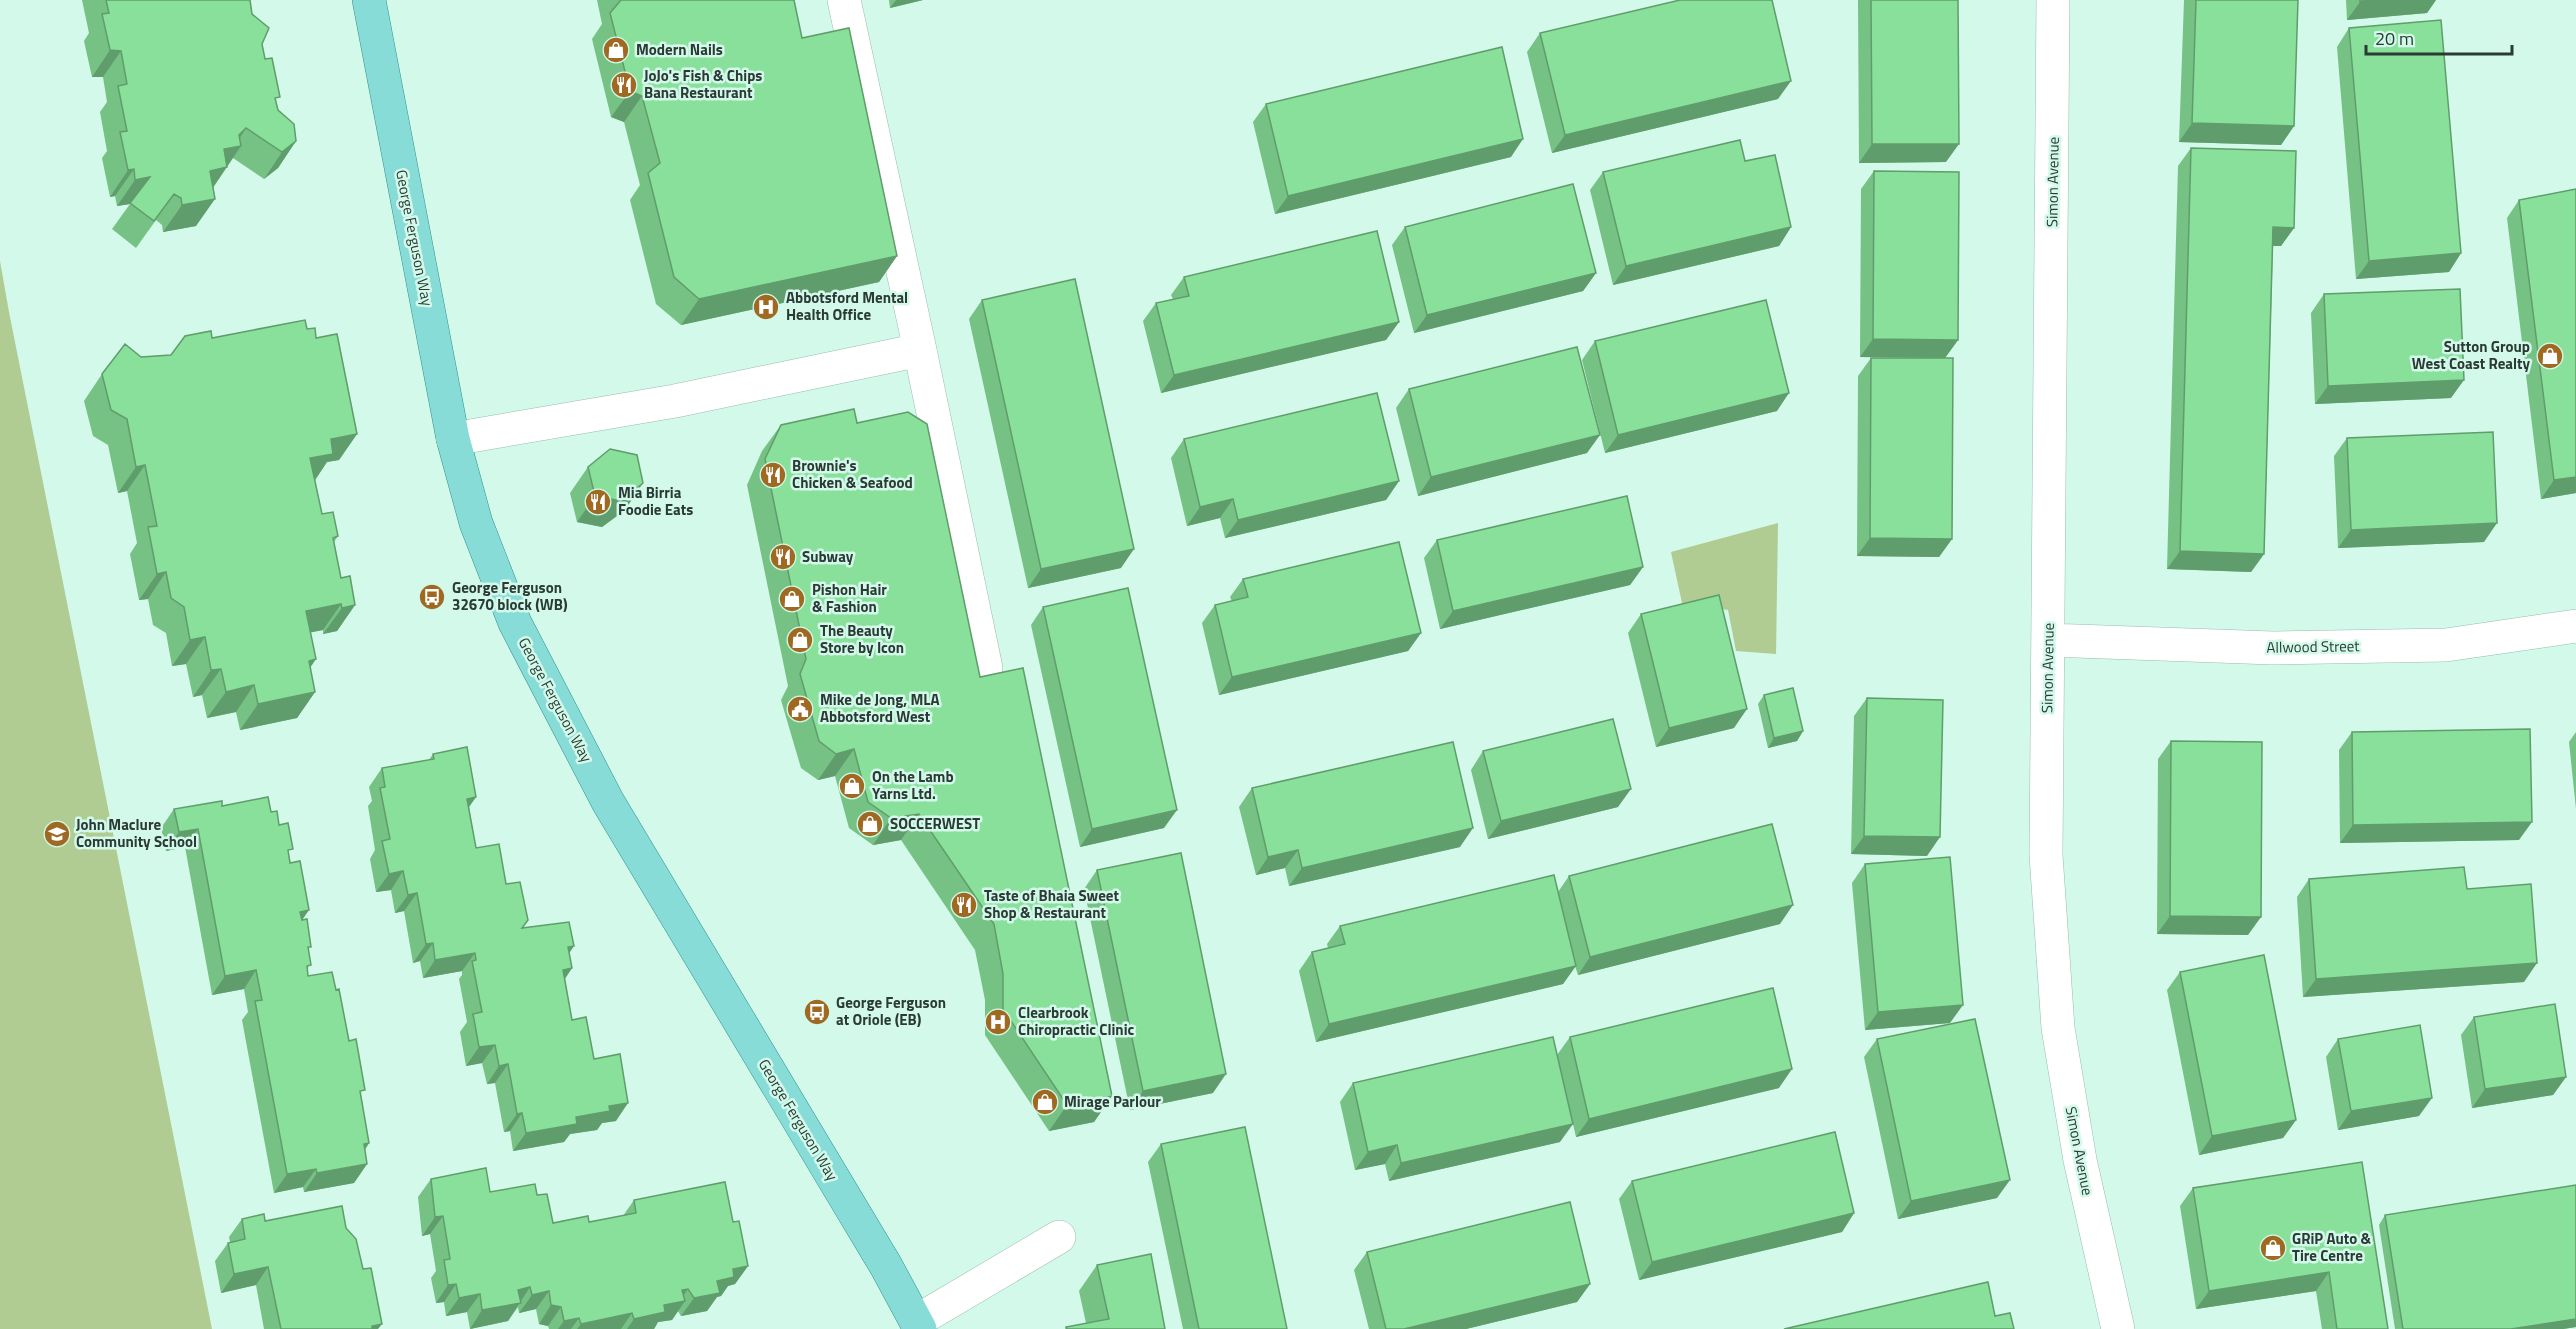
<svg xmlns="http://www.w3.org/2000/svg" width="2576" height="1329" viewBox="0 0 2576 1329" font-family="'Titillium Web',sans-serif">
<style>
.green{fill:#b0cc93}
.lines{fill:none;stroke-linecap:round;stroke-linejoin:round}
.minor-casing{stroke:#98bdae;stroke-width:34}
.major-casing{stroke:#33948c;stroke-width:34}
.minor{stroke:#fff;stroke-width:33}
.major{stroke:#87dcd7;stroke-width:33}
.wall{fill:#76c184}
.shaded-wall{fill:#609d6c}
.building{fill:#89e09a;stroke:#609d6c;stroke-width:1.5}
.labels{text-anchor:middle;stroke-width:5;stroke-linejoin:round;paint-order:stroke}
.poi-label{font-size:15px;font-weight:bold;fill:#2b3a34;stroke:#d2f9ea;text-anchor:start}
.street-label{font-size:15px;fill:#2b3a34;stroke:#d2f9ea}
</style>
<rect width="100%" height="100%" fill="#d2f9ea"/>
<path class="green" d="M0,261L9,312L212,1329H0Z
M1778,523L1776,654L1736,651L1728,610L1682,603L1671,552Z"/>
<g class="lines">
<g class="minor-casing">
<path id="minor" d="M844,0L920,350L986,668
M2053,0L2046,855L2058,1028L2080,1160L2118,1329
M453,439L675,401L920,350
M2048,640L2273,648L2446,645L2576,626
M917,1321L1059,1237"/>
</g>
<g class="major-casing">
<path id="major" d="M369,0L453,439L476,523L515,623L608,802L886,1266L920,1329"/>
</g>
<use href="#minor" class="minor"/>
<use href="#major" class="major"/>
</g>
<path class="wall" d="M82,0H250L252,14L262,44L265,59L278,110L296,141L278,168L264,179L233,158L213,188L196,226L163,232L162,225L156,220L136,248L112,229L130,204L117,206L115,196L110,197L102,158L107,151L100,112L107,102L103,77H92L84,41L89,33Z
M597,0H794L802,38L897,256L879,282L681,325L656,304L630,200L640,185L624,122L611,117L592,39L602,24Z
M889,0H923L890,8Z
M1858,0H1958L1946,162L1859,163Z
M2184,0H2298L2294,126L2281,145L2179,142Z
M2346,0H2436L2427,13L2347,20Z
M2349,28L2461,253L2449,272L2356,279L2337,47Z
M1540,33L1778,99L1552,153L1527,52Z
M1266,104L1511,157L1275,214L1253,122Z
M2191,148L2294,228L2281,246H2273L2264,554L2251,572L2167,569L2178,166Z
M1745,161L1791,227L1779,246L1613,285L1590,190L1603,172Z
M1874,171L1958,340L1945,358L1860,357L1861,189Z
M2519,200L2576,493L2541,499L2507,218Z
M1405,227L1596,273L1583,291L1414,333L1392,245Z
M1184,277L1399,322L1386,340L1161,393L1143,321L1156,303L1173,299L1171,295Z
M2324,294L2451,398L2315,404L2311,313Z
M982,300L1121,568L1028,588L969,319Z
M307,329L316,338L357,434L339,460L327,462L315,480L322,514L338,536L334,542L341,578L355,605L337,631L323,634V630L311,632L310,668L315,692L297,718L240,730L236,712L207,718L202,695L193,697L186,664L172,666L166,633L153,625L148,599L139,600L130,554L137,543L127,491L118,493L108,445L93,436L84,401L102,374L141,357L171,355L212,338Z
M1595,341L1777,411L1605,453L1582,360Z
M1871,358L1952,539L1939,557L1857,556L1858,376Z
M1409,389L1587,453L1418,496L1396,408Z
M857,423L980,677L1112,1096L1094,1122L1049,1131L985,1035V1000L975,950L901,840L873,845L849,828L835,776L818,780L801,768L781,700L788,686L747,485L762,451L781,425Z
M2347,438L2484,542L2338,548L2334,456Z
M1184,439L1399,481L1386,500L1225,538L1220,518L1187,526L1171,458Z
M588,467L625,510L602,527L577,522L570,493Z
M1437,540L1643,567L1630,585L1440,629L1424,558Z
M1243,579L1421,633L1408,651L1219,695L1202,623L1215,605L1232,601L1230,597Z
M1043,607L1164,828L1080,847L1031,625Z
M1641,614L1734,728L1656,747L1628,633Z
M1764,695L1803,731L1797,741L1768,748L1758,704Z
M1867,698L1927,856L1851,854L1854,716Z
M2352,732L2519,840L2340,843L2339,750Z
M2576,732V809L2569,742Z
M2171,741L2248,935L2157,934L2158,759Z
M1483,751L1618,807L1488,839L1471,770Z
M433,754L476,797L469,807L476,848L506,884L522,928L569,953L572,968L565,979L572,1020L594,1059L616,1121L602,1123L597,1130L570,1134L564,1142L513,1151L510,1131L504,1132L495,1083L487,1084L482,1063L466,1066L460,1032L467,1022L459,979L462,975V971L423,978L420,961L413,963L404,911L395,913L391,890L376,892L370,859L375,850L368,806L372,801L369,787L382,768L429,760Z
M1252,788L1460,847L1289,886L1285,868L1256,875L1239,807Z
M222,806L271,812L279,825L289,855L309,950L308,971V976L336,990L361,1096L369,1143L365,1150L367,1164L354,1183L304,1192L303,1187L274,1193L242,1020L248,1012L244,989L212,995L185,847L166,851L161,828L174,809Z
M1865,864L1950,1023L1865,1030L1852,883Z
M1097,870L1213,1093L1130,1110L1084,889Z
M1569,876L1780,924L1578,975L1575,966L1563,984L1316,1042L1299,971L1312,952L1328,948L1327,944L1340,926L1558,892Z
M2309,879L2467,889L2524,982L2303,997L2297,897Z
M2180,972L2296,1120L2283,1138L2199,1155L2167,990Z
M2474,1017L2566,1077L2553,1095L2472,1108L2461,1035Z
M1570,1037L1779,1088L1576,1137L1557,1055Z
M1877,1039L1997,1198L1898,1219L1864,1057Z
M2338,1039L2419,1116L2338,1130L2326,1057Z
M1353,1083L1560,1142L1389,1181L1385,1164L1355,1170L1340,1102Z
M1161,1144L1287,1329H1183L1148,1162Z
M2362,1162L2388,1329H2322L2316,1291L2196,1309L2180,1206L2193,1188Z
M431,1179L490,1192L537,1195L553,1223L589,1222L623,1216L634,1200L733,1222L748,1266L735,1284L728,1286L721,1296L717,1297L707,1311L681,1316L678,1311L672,1320L658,1322L654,1329H549L548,1326L539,1324L536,1309L519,1313L518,1307L508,1321L470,1329L467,1312L446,1316L444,1302L436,1303L431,1278L436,1271L430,1234L422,1236L418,1197Z
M1632,1181L1854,1213L1842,1232L1639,1280L1619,1199Z
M2385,1215L2576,1327L2563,1329H2395L2379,1225Z
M242,1219L346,1228L363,1269L378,1329H264L256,1285L221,1293L215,1261L228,1243L230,1242L229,1237Z
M1367,1252L1590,1284L1577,1302L1466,1329H1369L1354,1270Z
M1097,1265L1165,1329H1065L1066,1327L1086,1323L1079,1291Z"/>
<path class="shaded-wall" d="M896,0H923L890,8Z
M2378,0H2436L2427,13L2347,20L2360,2Z
M110,50L121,51L103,77H92Z
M1791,81L1778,99L1552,153L1565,135Z
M630,91L642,96L624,122L611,117Z
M2192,123L2294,126L2281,145L2179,142Z
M246,128L234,147L241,146L209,193L191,197L224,149Z
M1523,139L1511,157L1275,214L1288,196Z
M296,141L278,168L264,179L282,152Z
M1872,144H1959L1946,162L1859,163Z
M134,169L115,196L110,197L128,170Z
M150,177L130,204L117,206L135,180Z
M215,199L196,226L163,232L182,205Z
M1791,227L1779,246L1613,285L1626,266Z
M2273,227L2294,228L2281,246H2261Z
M2461,253L2449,272L2356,279L2369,261Z
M897,256L879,282L681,325L699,299Z
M1596,273L1583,291L1414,333L1427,315Z
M1399,322L1386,340L1161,393L1174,375Z
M1873,339L1958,340L1945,358L1860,357Z
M2464,380L2451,398L2315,404L2328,386Z
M1789,393L1777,411L1605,453L1618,435Z
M357,434L339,460L327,462L315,480L310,458L331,439Z
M1600,435L1587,453L1418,496L1431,477Z
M145,465L127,491L118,493L136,467Z
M2576,477V493L2541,499L2554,480Z
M1399,481L1386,500L1225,538L1238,520Z
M643,483L625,510L602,527L577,522L595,496Z
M1233,499L1220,518L1187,526L1200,507Z
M2497,523L2484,542L2338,548L2351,530Z
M1870,538L1952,539L1939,557L1857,556Z
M1134,549L1121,568L1028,588L1041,569Z
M2180,551L2264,554L2251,572L2167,569Z
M1643,567L1630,585L1440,629L1453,611Z
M166,572L148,599L139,600L157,574Z
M341,604L323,630L288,637L306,611Z
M355,605L337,631L323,634L342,608Z
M1421,633L1408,651L1219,695L1232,677Z
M205,637L186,664L172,666L190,640Z
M316,659L298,686L309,661Z
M221,669L202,695L193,697L211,670Z
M254,685L236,712L207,718L226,692Z
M315,692L297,718L240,730L258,704Z
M1747,709L1734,728L1656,747L1669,728Z
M1803,731L1797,741L1768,748L1774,738Z
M854,749L835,776L818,780L836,754Z
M1631,789L1618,807L1488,839L1501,821Z
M476,797L463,815L467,799Z
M1177,810L1164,828L1080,847L1092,829Z
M919,814L901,840L873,845L891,818Z
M2532,822L2519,840L2340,843L2353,825Z
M1473,828L1460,847L1289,886L1302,868Z
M198,829L185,847L166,851L179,832Z
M1864,836L1940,837L1927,856L1851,854Z
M1298,850L1285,868L1256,875L1268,857Z
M403,871L391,890L376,892L389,874Z
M417,893L404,911L395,913L408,895Z
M1793,905L1780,924L1578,975L1590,957Z
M309,910L296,929L300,912Z
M2170,916L2261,917L2248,935L2157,934Z
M433,943L420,961L413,963L426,944Z
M574,946L562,964L568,947Z
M475,953L462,971L423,978L435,960Z
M2537,963L2524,982L2303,997L2316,979Z
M1576,966L1563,984L1316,1042L1329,1024Z
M572,968L559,987L563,970Z
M256,970L244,989L212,995L225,976Z
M1963,1005L1950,1023L1865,1030L1878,1012Z
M495,1045L482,1063L466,1066L479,1047Z
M508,1064L495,1083L487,1084L499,1066Z
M1792,1069L1779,1088L1576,1137L1589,1119Z
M1226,1074L1213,1093L1130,1110L1143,1091Z
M2566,1077L2553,1095L2472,1108L2485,1089Z
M1112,1096L1094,1122L1049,1131L1067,1105Z
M2432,1098L2419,1116L2338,1130L2351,1111Z
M628,1103L616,1121L602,1123L597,1130L570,1134L564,1142L513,1151L526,1133L609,1106Z
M522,1113L510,1131L504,1132L517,1114Z
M2296,1120L2283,1138L2199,1155L2212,1136Z
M1573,1124L1560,1142L1389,1181L1401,1163Z
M369,1143L356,1162L364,1144Z
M1397,1145L1385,1164L1355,1170L1368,1152Z
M367,1164L354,1183L304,1192L317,1173Z
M316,1169L303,1187L274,1193L287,1174Z
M2010,1180L1997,1198L1898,1219L1911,1201Z
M1854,1213L1842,1232L1639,1280L1652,1262Z
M443,1216L430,1234L422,1236L435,1217Z
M748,1266L735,1284L728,1286L721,1296L717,1297L707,1311L681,1316L694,1298L733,1269Z
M268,1267L256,1285L221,1293L234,1274Z
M2329,1272L2316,1291L2196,1309L2209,1291Z
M456,1284L444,1302L436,1303L448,1285Z
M1590,1284L1577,1302L1466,1329H1404Z
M530,1287L508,1321L470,1329L482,1310L518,1290Z
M688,1289L679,1302L685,1301L672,1320L658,1322L654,1329H627L634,1319L664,1305L682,1290Z
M549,1291L536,1309L519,1313L532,1295Z
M480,1294L467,1312L446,1316L459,1298Z
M551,1305L561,1307L548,1326L539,1324Z
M632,1313L621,1329H577L581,1324Z
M579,1318L571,1329H558L564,1321Z
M2576,1319V1327L2563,1329H2511Z
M382,1324L378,1329H369L372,1326Z"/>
<path class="building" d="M106,0H250L252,14L269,28L262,44L265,59L272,58L280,97L275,98L278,110L294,124L296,141L282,152L246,128L239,135L241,146L224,149L227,167L210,171L215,199L182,205L181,198L174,194L154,221L130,203L150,177L135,180L134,169L128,170L120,132L127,131L118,86L127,84L121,51L110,50L102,14L109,13Z
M621,0H794L802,38L849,28L897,256L699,299L674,277L648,173L660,163L642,96L630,91L610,13Z
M1680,0H1772L1791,81L1565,135L1540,33Z
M1871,0H1958L1959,144H1872Z
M2196,0H2298L2294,126L2192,123Z
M2360,0H2378L2360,2Z
M2441,20L2461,253L2369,261L2349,28Z
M1502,47L1523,139L1288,196L1266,104Z
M1740,140L1745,161L1775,155L1791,227L1626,266L1603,172Z
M2191,148L2296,151L2294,228L2273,227L2264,554L2180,551Z
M1874,171L1959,172L1958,340L1873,339Z
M1573,184L1596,273L1427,315L1405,227Z
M2576,189V477L2554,480L2519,200Z
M1377,231L1399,322L1174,375L1156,303L1189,296L1184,277Z
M1075,279L1134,549L1041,569L982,300Z
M2460,289L2464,380L2328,386L2324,294Z
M1766,300L1789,393L1618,435L1595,341Z
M305,320L307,329L315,328L316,338L337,334L357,434L331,439L333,454L310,458L322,514L333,512L338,536L333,538L341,578L350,576L355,605L342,608L341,604L306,611L316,659L309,661L315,692L258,704L254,685L226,692L221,669L211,670L205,637L190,640L184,607L171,598L166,572L157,574L148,527L157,526L145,465L136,467L127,419L111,410L102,374L125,344L141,357L171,355L185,336L211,331L212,338Z
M1577,347L1600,435L1431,477L1409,389Z
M1871,358H1953L1952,539L1870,538Z
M1377,393L1399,481L1238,520L1233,499L1200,507L1184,439Z
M854,409L857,423L908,412L927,424L980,677L1023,668L1112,1096L1067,1105L1003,1009V974L994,924L919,814L891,818L868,802L854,749L836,754L819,741L800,674L806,659L765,459L781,425Z
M2493,432L2497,523L2351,530L2347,438Z
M610,449L637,455L643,483L621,501L595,496L588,467Z
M1627,496L1643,567L1453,611L1437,540Z
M1399,542L1421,633L1232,677L1215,605L1248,597L1243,579Z
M1128,588L1177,810L1092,829L1043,607Z
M1719,595L1747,709L1669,728L1641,614Z
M1793,688L1803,731L1774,738L1764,695Z
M1867,698L1943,700L1940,837L1864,836Z
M1613,719L1631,789L1501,821L1483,751Z
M2530,729L2532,822L2353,825L2352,732Z
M2171,741L2262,742L2261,917L2170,916Z
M1453,742L1473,828L1302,868L1298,850L1268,857L1252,788Z
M467,747L476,797L467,799L476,848L499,844L506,884L520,882L528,920L522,928L569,922L574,946L568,947L572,968L563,970L572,1020L586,1017L594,1059L620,1054L628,1103L609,1106L610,1111L576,1117L577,1124L526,1133L522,1113L517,1114L508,1064L499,1066L495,1045L479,1047L473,1014L482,1012L472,961L476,960L475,953L435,960L433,943L426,944L417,893L408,895L403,871L389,874L382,841L390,839L380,788L385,787L382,768L434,759L433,754Z
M268,797L271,812L277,811L279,825L288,823L293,849L288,850L290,863L300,861L309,910L300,912L302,920L307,919L311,947H308L311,965L307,966L308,976L332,972L336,990L339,989L349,1041L356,1039L365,1090L360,1091L369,1143L364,1144L367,1164L317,1173L316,1169L287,1174L255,1001L262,1000L256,970L225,976L198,829L179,832L174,809L222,801V806Z
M1772,824L1793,905L1590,957L1569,876Z
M1181,853L1226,1074L1143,1091L1097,870Z
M1950,857L1963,1005L1878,1012L1865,864Z
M2464,867L2467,889L2531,884L2537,963L2316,979L2309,879Z
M1554,875L1576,966L1329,1024L1312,952L1345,944L1340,926Z
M2264,955L2296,1120L2212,1136L2180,972Z
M1773,988L1792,1069L1589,1119L1570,1037Z
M2555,1004L2566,1077L2485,1089L2474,1017Z
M1975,1019L2010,1180L1911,1201L1877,1039Z
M2420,1025L2432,1098L2351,1111L2338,1039Z
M1553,1037L1573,1124L1401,1163L1397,1145L1368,1152L1353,1083Z
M1245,1127L1287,1329H1199L1161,1144Z
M1835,1132L1854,1213L1652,1262L1632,1181Z
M2362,1162L2388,1329H2337L2329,1272L2209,1291L2193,1188Z
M486,1168L490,1192L535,1184L537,1195L547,1194L553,1223L588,1216L589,1222L636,1213L634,1200L725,1182L733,1222L739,1221L748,1266L733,1269L734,1277L717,1281L720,1293L694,1298L688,1289L682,1290L685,1301L664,1305L665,1312L634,1319L632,1313L581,1324L579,1318L564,1321L561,1307L551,1305L549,1291L532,1295L530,1287L518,1290L521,1303L482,1310L480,1294L459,1298L456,1284L448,1285L444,1260L450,1259L443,1216L435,1217L431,1179Z
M2576,1185V1319L2511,1329H2403L2385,1215Z
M1570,1202L1590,1284L1404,1329H1386L1367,1252Z
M342,1206L346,1228L356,1239L363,1269L371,1268L382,1324L372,1326V1329H281L268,1267L234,1274L228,1243L245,1239L242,1219L264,1214L265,1221Z
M1151,1254L1165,1329H1067L1066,1327L1109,1319L1097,1265Z
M1988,1282L1995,1316L2010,1313L2014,1329H1784Z"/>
<defs>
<g id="shop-disc" transform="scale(1.35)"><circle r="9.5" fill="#9f6922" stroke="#d2f9ea"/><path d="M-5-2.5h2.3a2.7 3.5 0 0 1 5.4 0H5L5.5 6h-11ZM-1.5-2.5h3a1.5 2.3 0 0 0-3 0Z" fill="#fff"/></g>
<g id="restaurant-disc" transform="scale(1.35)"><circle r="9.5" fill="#9f6922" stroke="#d2f9ea"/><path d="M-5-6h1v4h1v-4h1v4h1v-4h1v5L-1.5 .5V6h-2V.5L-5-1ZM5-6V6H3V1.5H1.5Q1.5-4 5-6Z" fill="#fff"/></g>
<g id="hospital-disc" transform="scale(1.35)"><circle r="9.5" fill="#9f6922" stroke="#d2f9ea"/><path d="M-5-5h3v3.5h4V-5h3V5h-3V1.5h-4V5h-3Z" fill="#fff"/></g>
<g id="bus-disc" transform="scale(1.35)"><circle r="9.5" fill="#9f6922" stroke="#d2f9ea"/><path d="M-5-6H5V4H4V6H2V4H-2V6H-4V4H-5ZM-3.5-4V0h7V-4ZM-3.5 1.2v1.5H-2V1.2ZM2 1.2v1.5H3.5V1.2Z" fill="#fff"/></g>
<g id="civic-disc" transform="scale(1.35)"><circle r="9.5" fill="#9f6922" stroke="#d2f9ea"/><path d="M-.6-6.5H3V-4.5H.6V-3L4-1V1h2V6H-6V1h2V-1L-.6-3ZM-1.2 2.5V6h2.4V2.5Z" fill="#fff"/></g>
<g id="school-disc" transform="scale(1.35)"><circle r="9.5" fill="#9f6922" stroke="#d2f9ea"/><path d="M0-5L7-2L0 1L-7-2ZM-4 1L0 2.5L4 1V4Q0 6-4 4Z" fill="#fff"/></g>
</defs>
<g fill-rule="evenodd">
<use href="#shop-disc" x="616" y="50"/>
<use href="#restaurant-disc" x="624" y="85"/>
<use href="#hospital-disc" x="766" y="307"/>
<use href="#shop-disc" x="2550" y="356"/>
<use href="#restaurant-disc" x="773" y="475"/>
<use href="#restaurant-disc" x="598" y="502"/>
<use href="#restaurant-disc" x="783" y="557"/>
<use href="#bus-disc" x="432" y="597"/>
<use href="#shop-disc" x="792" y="599"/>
<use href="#shop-disc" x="800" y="640"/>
<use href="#civic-disc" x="800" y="709"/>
<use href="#shop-disc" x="852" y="786"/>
<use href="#shop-disc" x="870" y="824"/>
<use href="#school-disc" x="57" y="834"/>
<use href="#restaurant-disc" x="964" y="905"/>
<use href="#bus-disc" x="817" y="1012"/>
<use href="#hospital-disc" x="998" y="1022"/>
<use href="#shop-disc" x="1045" y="1102"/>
<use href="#shop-disc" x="2273" y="1248"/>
</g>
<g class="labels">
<g class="poi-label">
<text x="636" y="55">Modern Nails</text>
<text x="644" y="81">JoJo's Fish &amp; Chips<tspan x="644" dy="17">Bana Restaurant</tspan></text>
<text x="786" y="303">Abbotsford Mental<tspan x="786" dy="17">Health Office</tspan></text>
<text x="2530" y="352" text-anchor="end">Sutton Group<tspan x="2530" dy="17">West Coast Realty</tspan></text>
<text x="792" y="471">Brownie's<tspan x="792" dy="17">Chicken &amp; Seafood</tspan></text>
<text x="618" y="498">Mia Birria<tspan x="618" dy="17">Foodie Eats</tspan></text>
<text x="802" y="562">Subway</text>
<text x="452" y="593">George Ferguson<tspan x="452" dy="17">32670 block (WB)</tspan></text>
<text x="812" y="595">Pishon Hair<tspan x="812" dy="17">&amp; Fashion</tspan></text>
<text x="820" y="636">The Beauty<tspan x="820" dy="17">Store by Icon</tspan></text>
<text x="820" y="705">Mike de Jong, MLA<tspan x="820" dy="17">Abbotsford West</tspan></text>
<text x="872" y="782">On the Lamb<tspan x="872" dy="17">Yarns Ltd.</tspan></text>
<text x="890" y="829">SOCCERWEST</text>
<text x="76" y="830">John Maclure<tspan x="76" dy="17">Community School</tspan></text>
<text x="984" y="901">Taste of Bhaia Sweet<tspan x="984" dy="17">Shop &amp; Restaurant</tspan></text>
<text x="836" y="1008">George Ferguson<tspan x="836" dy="17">at Oriole (EB)</tspan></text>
<text x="1018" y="1018">Clearbrook<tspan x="1018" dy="17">Chiropractic Clinic</tspan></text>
<text x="1064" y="1107">Mirage Parlour</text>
<text x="2292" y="1244">GRiP Auto &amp;<tspan x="2292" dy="17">Tire Centre</tspan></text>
</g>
<g class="street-label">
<text transform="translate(2053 182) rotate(-89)" y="5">Simon Avenue</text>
<text transform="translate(414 238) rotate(79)" y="5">George Ferguson Way</text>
<text transform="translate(2313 647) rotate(-1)" y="5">Allwood Street</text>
<text transform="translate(2048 668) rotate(-89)" y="5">Simon Avenue</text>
<text transform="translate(555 700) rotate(62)" y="5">George Ferguson Way</text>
<text transform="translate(798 1120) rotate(59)" y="5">George Ferguson Way</text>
<text transform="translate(2079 1151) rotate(79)" y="5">Simon Avenue</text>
</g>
</g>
<path d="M2366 45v9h146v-9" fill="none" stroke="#2b3a34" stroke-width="3"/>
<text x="2375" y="45" font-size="18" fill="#2b3a34" stroke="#d2f9ea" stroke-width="4.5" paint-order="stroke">20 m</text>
</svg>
